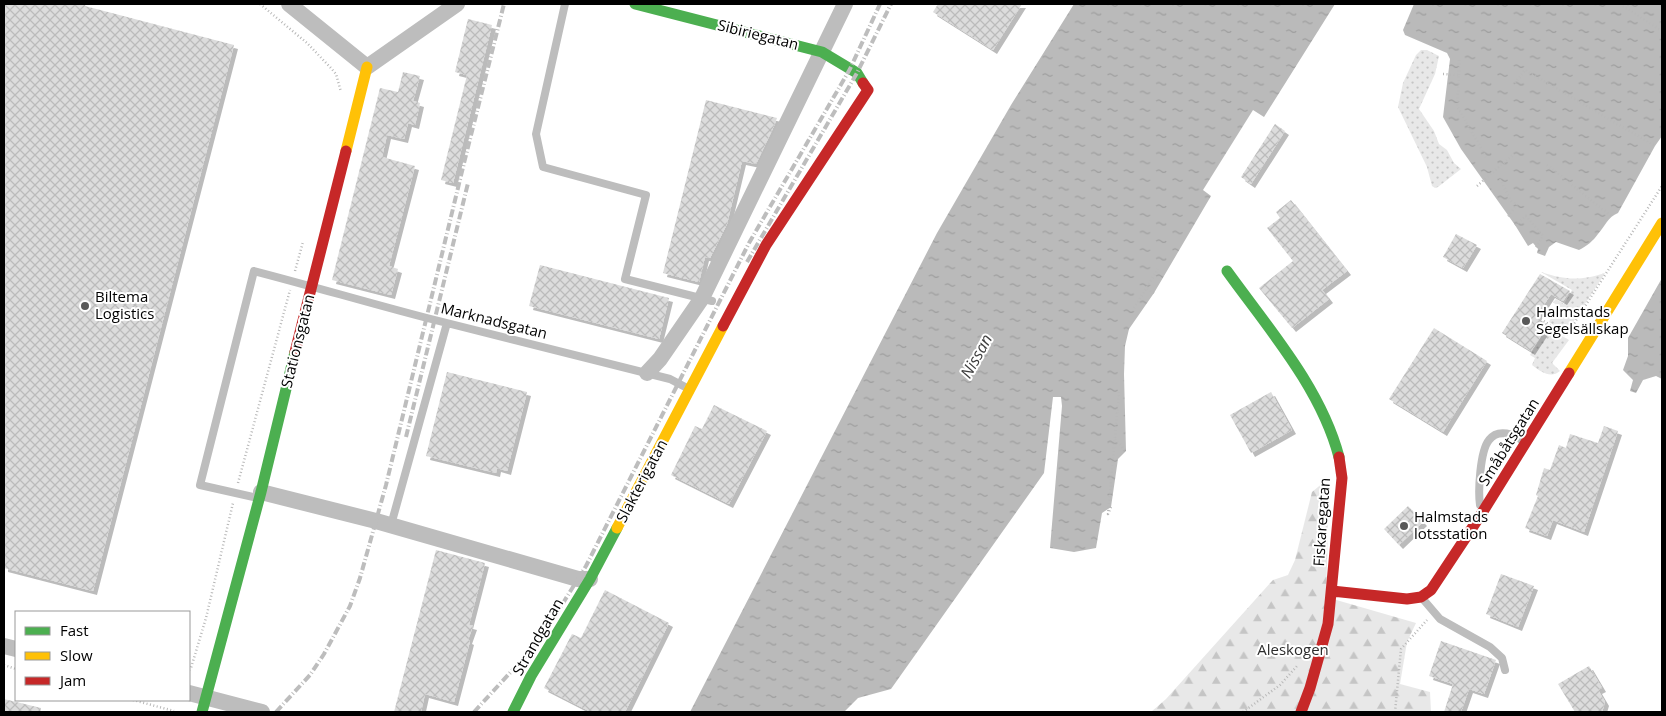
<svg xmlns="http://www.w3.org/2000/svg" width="1666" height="716" viewBox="0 0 1666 716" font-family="'Open Sans',sans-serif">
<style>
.grass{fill:url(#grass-dots)}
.forest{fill:url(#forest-firs)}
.water{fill:url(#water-ripples)}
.building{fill:url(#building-cross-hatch);filter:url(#shadow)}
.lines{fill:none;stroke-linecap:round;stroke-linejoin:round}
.path{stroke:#b8b8b8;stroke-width:2.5;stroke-dasharray:1 2.5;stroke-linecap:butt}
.lane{stroke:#bdbdbd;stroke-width:8}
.street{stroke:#bdbdbd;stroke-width:16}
.fast{stroke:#4caf50;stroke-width:11}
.slow{stroke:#ffc107;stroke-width:11}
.jam{stroke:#c62828;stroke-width:11}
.rail{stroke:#bdbdbd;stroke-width:4;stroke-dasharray:8 2.5 1 2.5;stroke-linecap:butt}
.poi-dot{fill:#595959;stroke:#fff;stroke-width:2}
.labels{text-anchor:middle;stroke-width:4;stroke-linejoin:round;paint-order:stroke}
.street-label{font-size:15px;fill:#000;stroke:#fff}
.poi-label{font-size:15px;fill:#000;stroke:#fff;text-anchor:start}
.park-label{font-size:15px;fill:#2d2d2d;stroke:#fff}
.water-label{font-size:16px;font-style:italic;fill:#3e3e3e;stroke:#fff}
</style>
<defs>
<pattern id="grass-dots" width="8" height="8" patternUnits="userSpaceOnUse" patternTransform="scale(1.25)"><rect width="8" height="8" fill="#e8e8e8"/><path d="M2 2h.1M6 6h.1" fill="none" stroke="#c5c5c5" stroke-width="1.8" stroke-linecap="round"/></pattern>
<pattern id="forest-firs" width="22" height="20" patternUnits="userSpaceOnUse" patternTransform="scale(1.25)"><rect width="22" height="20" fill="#e8e8e8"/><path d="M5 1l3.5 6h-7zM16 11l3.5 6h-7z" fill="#c5c5c5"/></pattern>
<pattern id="water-ripples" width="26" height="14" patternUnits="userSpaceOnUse" patternTransform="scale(1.25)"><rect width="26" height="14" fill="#bababa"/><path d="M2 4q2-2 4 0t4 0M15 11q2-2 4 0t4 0" fill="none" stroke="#9e9e9e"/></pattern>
<pattern id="building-cross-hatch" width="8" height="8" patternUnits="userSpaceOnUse" patternTransform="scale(1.25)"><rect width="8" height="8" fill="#dcdcdc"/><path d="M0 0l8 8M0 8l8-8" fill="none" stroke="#bbb"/></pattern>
<filter id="shadow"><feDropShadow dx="4" dy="4" stdDeviation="0" flood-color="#0004"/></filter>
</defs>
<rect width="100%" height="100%" fill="#fff"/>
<path class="grass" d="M1421,50H1427L1439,56L1435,74L1419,109L1434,131L1439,144L1447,150L1454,163L1461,169L1438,187L1435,188L1432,186L1427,167L1398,107L1403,83L1416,55Z
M1541,272C1565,280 1580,281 1605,273L1566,333L1549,322L1557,306L1553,302L1556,299L1564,304L1572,290Z
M1547,327L1569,340L1552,363L1560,371C1551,379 1541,372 1532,365L1535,358L1530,355Z"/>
<path class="forest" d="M1324,482L1329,490L1326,597L1416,623L1407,642L1400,684L1430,692L1431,712H1151L1166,699L1273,580L1288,575L1295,560L1312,492Z"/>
<path class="water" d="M1074,4H1335L1264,117L1253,110L1203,190L1211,196L1154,293L1129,329L1125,346L1124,374L1126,451L1118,459L1111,507L1102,513L1096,548L1074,552L1050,548L1062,406L1061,397H1053L1044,473L891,689L858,698L844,712H690L937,233L1011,105Z
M1414,4H1662V136L1655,146L1618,213C1608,217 1605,226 1598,234C1593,241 1587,246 1579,250L1556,242L1549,247L1545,256L1537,253L1538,249L1533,243L1528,246L1515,225L1461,149L1443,117L1450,59L1447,53L1405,35L1403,30Z
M1662,278V379L1656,376L1643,380L1636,393L1630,391L1633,380L1623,370L1628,356V338Z"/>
<path class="building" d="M4,4H86L85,6L234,45L93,591L4,568Z
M938,4H1022L993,50L933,12Z
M468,19L492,25L453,183L441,180L467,75L455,72Z
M403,72L420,76L413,101L420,103L415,125L408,123L404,139L387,135L382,157L415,166L389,266L398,269L391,295L332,280L380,88L398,92Z
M706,100L777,118L774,126L756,164L742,161L727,224L710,258L705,257L699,282L663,273Z
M1275,124L1285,131L1251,184L1241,177Z
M1291,200L1347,271L1322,290L1329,299L1292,328L1259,288L1293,261L1267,228L1280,218L1276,212Z
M1456,234L1477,245L1463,268L1443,257Z
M540,265L669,298L659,339L529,306Z
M1540,274L1570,291L1563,301L1551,294L1536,317L1548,325L1531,351L1502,333Z
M1434,328L1487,361L1443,432L1389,399Z
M447,372L527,392L507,471L497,468L496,473L426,456Z
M1271,392L1292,430L1251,453L1230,415Z
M714,405L767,431L729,504L671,475L695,426L702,429Z
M1604,426L1618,431L1584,532L1553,520L1547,536L1525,528L1538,496L1536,495L1544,468L1550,470L1559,445L1566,448L1570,434L1598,443Z
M1408,506L1423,522L1399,545L1384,529Z
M436,550L485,563L469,625L473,626L468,640L470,641L454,702L425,694L421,712H394Z
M1501,574L1534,586L1518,627L1486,614Z
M605,590L669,623L625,712H591L544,688L572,634L581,638Z
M1441,641L1496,660L1484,694L1469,689L1461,712H1444L1453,684L1429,676Z
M1589,666L1602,688L1598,690L1605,702L1602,712H1575L1558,684Z
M4,699L41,708L40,712H4Z"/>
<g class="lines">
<path class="path" d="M260,4L307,43L330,67L336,74L341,92
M1620,4L1662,31
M1443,74L1459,75L1457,106L1486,157
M1459,75V59
M1515,83L1525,70L1655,146
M1547,165L1611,216
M1500,179L1511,201L1517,204L1508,217
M1477,186L1514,154
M1515,225L1526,216L1543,236L1536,247
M295,271L303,242
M1147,289L1154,293
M1134,308L1158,269
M1538,317L1566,336L1662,186
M1115,439L1126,451
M238,483L290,290
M1111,507L1108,514L1119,392
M4,665L16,669
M189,670L191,668L206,618L233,503
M133,700L174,711
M1243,712L1280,685L1297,666
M1395,712L1401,649L1427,620"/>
<path class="lane" d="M565,4L536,134L543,167L646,195L625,279L712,301
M258,498L200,485L254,271C312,286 369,303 427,318C508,339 589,359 670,379L689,389
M1480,505C1478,491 1480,451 1489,440C1498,428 1515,434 1524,442
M391,525L447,323
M1422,598L1440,619L1490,647L1502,658L1505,670"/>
<path class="street" d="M289,4L367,67L457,4
M647,373L660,359L702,298L845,4
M261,492L376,521L578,579H590
M4,646L16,649
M189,693L262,712"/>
<path class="fast" d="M635,4L822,52L857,73L863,83
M1227,271C1268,328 1321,388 1339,457
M202,712L261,492L295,352
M513,712L531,676L590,579L617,528"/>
<path class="slow" d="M346,151L367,67
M1569,373L1662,223
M617,528L723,326"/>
<path class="jam" d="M723,326L766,245L868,90L863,83
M295,352L346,151
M1332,591L1407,599L1421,597L1431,590L1482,513L1569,373
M1301,712L1310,688L1328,624L1342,478L1339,457"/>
<path class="rail" d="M747,262L857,73L891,4
M406,437L468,183
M276,712L310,675L324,654L350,606L360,578L386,485L465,159L504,4
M474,712L531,650L555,616L586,566L749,243L850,69L880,4"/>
</g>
<g class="poi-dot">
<circle cx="85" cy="306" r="5"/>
<circle cx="1526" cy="321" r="5"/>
<circle cx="1404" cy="526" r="5"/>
</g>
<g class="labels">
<g class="street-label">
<text transform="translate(758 35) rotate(14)" y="5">Sibiriegatan</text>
<text transform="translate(494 321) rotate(14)" y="5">Marknadsgatan</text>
<text transform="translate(298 341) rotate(-76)" y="5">Stationsgatan</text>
<text transform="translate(1509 442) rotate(-58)" y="5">Småbåtsgatan</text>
<text transform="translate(642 481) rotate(-62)" y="5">Slakterigatan</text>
<text transform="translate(1322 522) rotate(-86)" y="5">Fiskaregatan</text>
<text transform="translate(538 637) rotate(-60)" y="5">Strandgatan</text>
</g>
<g class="poi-label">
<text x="95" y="302">Biltema<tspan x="95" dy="17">Logistics</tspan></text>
<text x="1536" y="317">Halmstads<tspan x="1536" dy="17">Segelsällskap</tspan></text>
<text x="1414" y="522">Halmstads<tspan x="1414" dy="17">lotsstation</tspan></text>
</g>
<g class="park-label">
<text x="1293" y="655">Aleskogen</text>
</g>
<g class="water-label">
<text transform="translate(976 356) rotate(-61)" y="6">Nissan</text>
</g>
</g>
<rect width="1666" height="716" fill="none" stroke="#000000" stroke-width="10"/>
<rect x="15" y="611" width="175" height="90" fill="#ffffff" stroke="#999999"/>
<rect x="25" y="627" width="25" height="8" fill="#4caf50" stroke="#999999"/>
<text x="60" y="636" font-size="15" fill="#000000">Fast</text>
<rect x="25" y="652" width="25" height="8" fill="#ffc107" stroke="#999999"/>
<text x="60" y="661" font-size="15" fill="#000000">Slow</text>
<rect x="25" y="677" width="25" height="8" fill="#c62828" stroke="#999999"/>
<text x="60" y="686" font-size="15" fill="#000000">Jam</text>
</svg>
